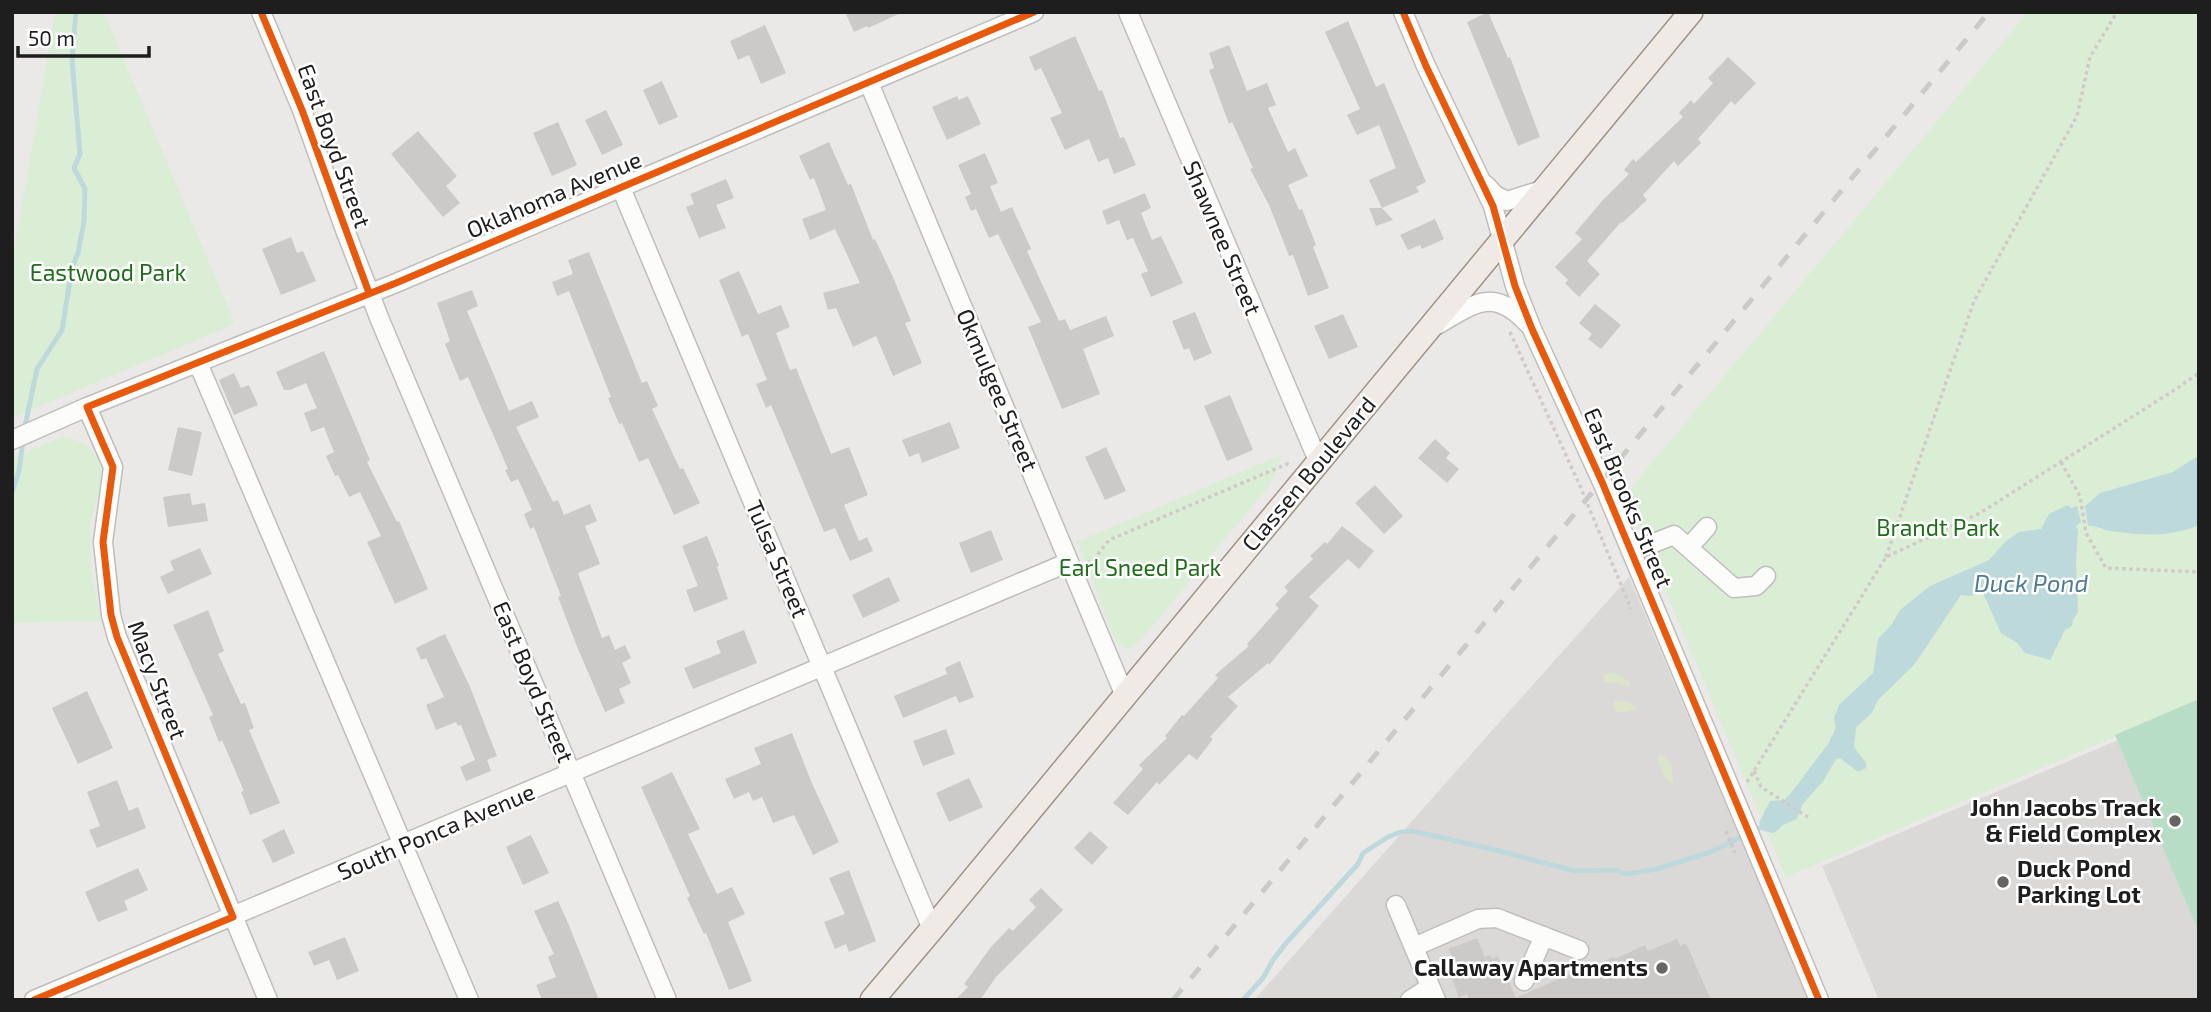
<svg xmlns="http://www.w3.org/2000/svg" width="2211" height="1012" viewBox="0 0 2211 1012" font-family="'Exo 2',sans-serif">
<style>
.residential{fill:#dbd9d8}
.religious{fill:#dad9d8}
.grass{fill:#dce5c9}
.park{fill:#d9eed5}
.pitch{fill:#b7ddc7}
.water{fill:#bed9db}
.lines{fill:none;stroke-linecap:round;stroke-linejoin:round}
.stream{stroke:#bed9db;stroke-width:5}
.building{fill:#cccac8}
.minor-casing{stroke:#bfbebd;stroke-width:21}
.major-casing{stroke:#9f9386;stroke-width:26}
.path{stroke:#d4c8c8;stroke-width:3.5;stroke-dasharray:3.5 3.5;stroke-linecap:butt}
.minor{stroke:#fcfcfb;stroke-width:18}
.major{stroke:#efeae5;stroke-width:23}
.rail{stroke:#cacac9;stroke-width:5;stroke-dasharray:14 14;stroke-linecap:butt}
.cycleway-casing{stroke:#fff;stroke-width:11}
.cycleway{stroke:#e8590c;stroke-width:7}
.poi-dot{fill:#666564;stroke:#fff;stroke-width:2.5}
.labels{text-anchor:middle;stroke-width:5;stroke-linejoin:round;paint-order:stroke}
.street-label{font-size:23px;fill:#1e1e1e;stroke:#fff}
.park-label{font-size:23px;fill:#1e6e19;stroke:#fff}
.poi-label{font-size:23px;font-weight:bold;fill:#1e1e1e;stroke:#fff;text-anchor:end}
.water-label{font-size:24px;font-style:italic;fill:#4f7b93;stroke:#fff}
</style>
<rect width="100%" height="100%" fill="#ebe9e7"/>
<path class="residential" d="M1629,577L1809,1000H1254L1488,735Z"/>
<path class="religious" d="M2118,740L2199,933V1000H1879L1822,866Z"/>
<path class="grass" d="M1612,672L1630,682V687L1616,682L1603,683L1604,674Z
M1615,701L1629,702L1638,709L1619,713L1613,707Z
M1660,756L1666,757L1672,768L1673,786L1665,777L1658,761Z"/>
<path class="park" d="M55,12H104L235,324L12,418V261Z
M2028,12H2199V701L1786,877L1625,495Z
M62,437C76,439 91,445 98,458C107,476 94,504 91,523C87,555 95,589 101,621L12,623V458Z
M1281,455L1276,473L1268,487L1140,641L1129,650L1119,645L1113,635L1077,542Z"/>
<path class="pitch" d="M2199,699V933L2115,735Z"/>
<path class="water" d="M2199,455V525C2170,538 2140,535 2110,531C2102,530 2097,525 2088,526L2085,506L2100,493L2173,472Z
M2068,505L2071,508L2077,506L2081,522L2076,526L2078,531L2076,564L2078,612L2073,620L2072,626L2065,630L2050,660L2025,653L2017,643L2001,633L1983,593L1969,596L1961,595L1914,665L1878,700L1872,713L1856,727L1854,747L1866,763V768L1858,772L1840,758L1836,759L1824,780L1802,805L1797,819L1783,825L1774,833L1763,831L1759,823L1770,801L1784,800L1791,793L1828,744L1836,728L1834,718L1839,705L1873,673L1878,639L1892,624L1900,610L1930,586L1989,560L2006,541L2019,532L2041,529L2049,514Z"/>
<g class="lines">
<path class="stream" d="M24,431L37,369L62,330L72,268L78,253L84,222L85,189L74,168L80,154L72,60L76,12
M12,492L19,471L23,441
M1243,1000L1263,978L1273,960L1287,942L1358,864L1363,853L1388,837L1401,832L1413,831L1491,849L1575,871L1615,870L1626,874L1657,869L1711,852L1761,827"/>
</g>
<path class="building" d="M845,12H903L868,28L867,26L854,32Z
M1488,12L1508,58L1510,57L1540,137L1518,146L1467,22Z
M1348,21L1376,87L1384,83L1426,182L1416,187L1419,192L1382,208L1369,180L1396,168L1379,125L1357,135L1347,115L1360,109L1325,32Z
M765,25L786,73L761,84L749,55L738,60L730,41Z
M1075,36L1099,91L1102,90L1120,138L1124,137L1136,165L1114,174L1108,158L1098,162L1089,139L1065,150L1050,118L1062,113L1041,68L1035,71L1029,57Z
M1229,45L1247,91L1267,83L1276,105L1268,108L1288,152L1295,148L1308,176L1288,185L1299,210L1302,209L1316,245L1313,247L1329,288L1308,296L1293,255L1289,256L1269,205L1250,169L1253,168L1232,122L1229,124L1209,70L1214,68L1209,53Z
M1728,57L1756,83L1735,105L1731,101L1698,139L1701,143L1678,166L1674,161L1643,195L1647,200L1622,223L1621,222L1587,261L1600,274L1579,297L1565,283L1568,280L1555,267L1582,239L1575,233L1602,201L1629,174L1624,170L1633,159L1636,162L1683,117L1679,113L1691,100L1694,104L1713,83L1708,78Z
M662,81L678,117L659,125L643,90Z
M957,96L959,100L968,96L981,124L947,140L932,107Z
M606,110L623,145L602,155L585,120Z
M558,122L577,165L552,176L533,133Z
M418,131L457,176L446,186L460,203L443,217L391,154Z
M829,142L848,185L851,184L873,240L875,239L893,277L911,321L905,323L922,363L893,376L876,336L853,347L836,308L828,310L823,293L860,283L835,229L810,240L802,219L826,210L814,178L810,180L799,156Z
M985,153L998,183L990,186L1001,212L1012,207L1031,249L1027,251L1059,321L1065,319L1070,330L1106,316L1114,336L1083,349L1100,394L1062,409L1028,327L1041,322L998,234L989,238L976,209L971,211L965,197L971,194L958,165Z
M726,179L734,198L716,205L726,228L699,238L686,207L694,204L690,194Z
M1145,193L1151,208L1141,213L1152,240L1161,236L1183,283L1151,297L1141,274L1148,271L1133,238L1127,240L1119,220L1107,225L1102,211Z
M1369,208H1382L1393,220L1376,226Z
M1435,219L1444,239L1422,249L1420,245L1408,250L1400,235Z
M291,237L297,253L303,251L316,281L281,295L262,249Z
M589,252L642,383L647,381L658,406L652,409L680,469L683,468L700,503L674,515L648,458L639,462L622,423L619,424L608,398L611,397L569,291L557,296L552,282L573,274L568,260Z
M739,271L758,314L781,305L790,327L776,333L790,370L796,368L831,454L849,447L868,495L844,505L859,541L867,537L873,551L850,561L835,528L824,532L771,405L766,408L756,384L767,380L748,334L742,337L719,280Z
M472,290L478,306L467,311L509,411L532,401L539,417L516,427L553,502L558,500L564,515L590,504L597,521L585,526L600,564L578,573L602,638L609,635L615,650L625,645L631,658L622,663L631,683L619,689L625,703L605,712L576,644L558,597L561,596L534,527L530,529L524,514L532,510L518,479L511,482L505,470L508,469L468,377L460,381L445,344L450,341L437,303Z
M1595,304L1621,325L1601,349L1588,339L1592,334L1579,323Z
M1195,312L1212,353L1194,361L1189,348L1184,350L1172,321Z
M1343,314L1358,347L1329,359L1314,326Z
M324,351L370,460L367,462L397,522L399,521L428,589L395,604L367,542L381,536L360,492L349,497L338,475L335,476L326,456L334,452L324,427L311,432L304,413L317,408L306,383L290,390H284L276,372Z
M234,373L241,388L249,385L258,405L234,415L219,380Z
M1230,395L1253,450L1227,461L1204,406Z
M950,422L960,448L922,463L919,453L909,457L902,440Z
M178,427L202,432L192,476L168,470Z
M1435,439L1450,453L1446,458L1459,469L1447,483L1418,458Z
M1106,447L1126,491L1105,500L1085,457Z
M1375,485L1403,516L1384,534L1355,503Z
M190,493L192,505L205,503L208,521L168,527L163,497Z
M1342,526L1374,551L1359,569L1348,559L1309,597L1319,606L1269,665L1268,663L1228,697L1238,706L1210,737L1213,739L1197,760L1189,754L1159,785L1157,782L1128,815L1113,803L1143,769L1139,765L1167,738L1165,736L1182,715L1184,716L1218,678L1215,675L1249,646L1247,644L1279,608L1275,605L1288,591L1284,587L1313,559L1310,556L1325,542L1327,544Z
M991,530L1003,560L971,573L959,543Z
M707,536L719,566L717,567L728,599L694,612L686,590L698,586L682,546Z
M200,548L212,574L168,594L160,577L174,570L170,561Z
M889,577L900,601L863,618L852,595Z
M208,610L224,651L218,654L241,704L245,703L254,728L249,730L280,803L250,815L241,792L244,791L222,740L219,742L209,717L213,715L173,625Z
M744,630L757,663L693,689L684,668L721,653L716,641Z
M445,634L470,687L497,756L487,760L491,771L466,781L460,767L475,760L461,725L458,726L456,722L436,730L426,705L444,697L426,658L421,660L416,648Z
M960,661L974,697L959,703L956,696L903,718L894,696L947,674L945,668Z
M87,691L113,748L78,764L52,708Z
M946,729L955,754L923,766L913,741Z
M792,733L811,781L839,842L813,855L794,815L773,823L762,797L753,801L749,792L734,799L725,779L761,764L754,748Z
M672,772L700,829L688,834L717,894L732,887L745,914L728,922L752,981L729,990L706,933L704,934L687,898L690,896L641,787Z
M969,778L983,807L949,822L936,793Z
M117,780L129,811L138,807L146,828L97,848L89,830L100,826L87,792Z
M284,829L295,853L273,863L262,840Z
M1090,831L1108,847L1092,865L1074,848Z
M531,835L549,873L523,885L506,847Z
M138,868L148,890L124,901L128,910L98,922L85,892Z
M849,870L876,941L849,952L846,944L835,949L824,922L845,914L829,878Z
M1041,888L1063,910L996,977L980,1000H955L968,987L964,984L991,947L1009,928L1013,931L1036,907L1029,900Z
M558,901L568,923L599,1000H542L536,985L556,977L548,957L554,954L534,911Z
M345,937L359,971L337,980L329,960L314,966L308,952Z
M1477,938L1485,957L1490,955L1492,959L1498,956L1516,998L1592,964L1593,966L1614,957L1615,959L1645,945L1648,951L1677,939L1680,946L1686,943L1711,1000H1470L1467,994L1459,997L1444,959L1452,956L1448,949Z"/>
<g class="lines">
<g class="minor-casing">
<path id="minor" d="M261,12L302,110L345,230L380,320L667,1000
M1128,12L1319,463
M1403,12L1426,66L1493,206L1515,286L1532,329L1602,482L1819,1000
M869,83L1125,696
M1486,185L1495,195L1507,201L1545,189
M621,188L932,929
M1437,325C1474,304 1493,286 1528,324
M198,363L469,1000
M87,407L113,467L103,542L111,615L117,637L268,1000
M12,440L87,407L396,283L1034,12
M1689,547L1707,527
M1631,552L1674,535L1734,588L1756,586L1766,576
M1396,905L1436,1000
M1414,947L1478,919L1497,918L1579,950
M1524,981L1544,936
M34,1000L1069,562
M1410,1000L1430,987"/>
</g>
<g class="major-casing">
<path id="major" d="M872,1000L932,929L1691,12"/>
</g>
<path class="path" d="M1510,332L1580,486L1631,609
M2061,462L2080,496L2086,533L2106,568L2199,572
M1886,557L1974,301L2077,116L2090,57L2117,12
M1087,563L1094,559L1109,540L1287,464L1291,466
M1754,771L1761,787L1808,817
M1747,782L1886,557L1980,513L2173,391L2199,373
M1726,831L1735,853"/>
<use href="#minor" class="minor"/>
<use href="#major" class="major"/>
<path class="rail" d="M1173,1000L1989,12"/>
<g class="cycleway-casing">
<path id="cycleway" d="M261,12L302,110L369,293
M1403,12L1426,66L1493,206L1515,286L1532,329L1602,482L1819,1000
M34,1000L233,917L117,637L111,615L103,542L113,467L87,407L396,283L1034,12"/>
</g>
<use href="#cycleway" class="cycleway"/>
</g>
<g class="poi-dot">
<circle cx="2175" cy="821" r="7"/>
<circle cx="2003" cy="882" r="7"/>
<circle cx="1662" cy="968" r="7"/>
</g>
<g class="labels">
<g class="street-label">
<text transform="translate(334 146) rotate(70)" y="8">East Boyd Street</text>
<text transform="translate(554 195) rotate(-23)" y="8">Oklahoma Avenue</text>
<text transform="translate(1222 238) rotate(67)" y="8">Shawnee Street</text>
<text transform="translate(997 390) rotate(67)" y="8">Okmulgee Street</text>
<text transform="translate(1309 474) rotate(-50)" y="8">Classen Boulevard</text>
<text transform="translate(1628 498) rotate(67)" y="8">East Brooks Street</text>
<text transform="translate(777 559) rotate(67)" y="8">Tulsa Street</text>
<text transform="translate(157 680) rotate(69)" y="8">Macy Street</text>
<text transform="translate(533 682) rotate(67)" y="8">East Boyd Street</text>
<text transform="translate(436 832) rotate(-23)" y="8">South Ponca Avenue</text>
</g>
<g class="park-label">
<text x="108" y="281">Eastwood Park</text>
<text x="1938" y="536">Brandt Park</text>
<text x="1140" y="576">Earl Sneed Park</text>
</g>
<g class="poi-label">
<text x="2161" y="816">John Jacobs Track<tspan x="2161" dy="26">&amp; Field Complex</tspan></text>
<text x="2017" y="877" text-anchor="start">Duck Pond<tspan x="2017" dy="26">Parking Lot</tspan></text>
<text x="1648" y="976">Callaway Apartments</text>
</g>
<g class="water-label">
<text x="2031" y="592">Duck Pond</text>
</g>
</g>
<rect width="2211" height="1012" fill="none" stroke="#1e1e1e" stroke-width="28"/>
<path d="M18 46v10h131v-10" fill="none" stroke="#1e1e1e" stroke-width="3.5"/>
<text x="28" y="46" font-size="21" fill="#1e1e1e" stroke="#ffffff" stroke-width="5" paint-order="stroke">50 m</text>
</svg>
